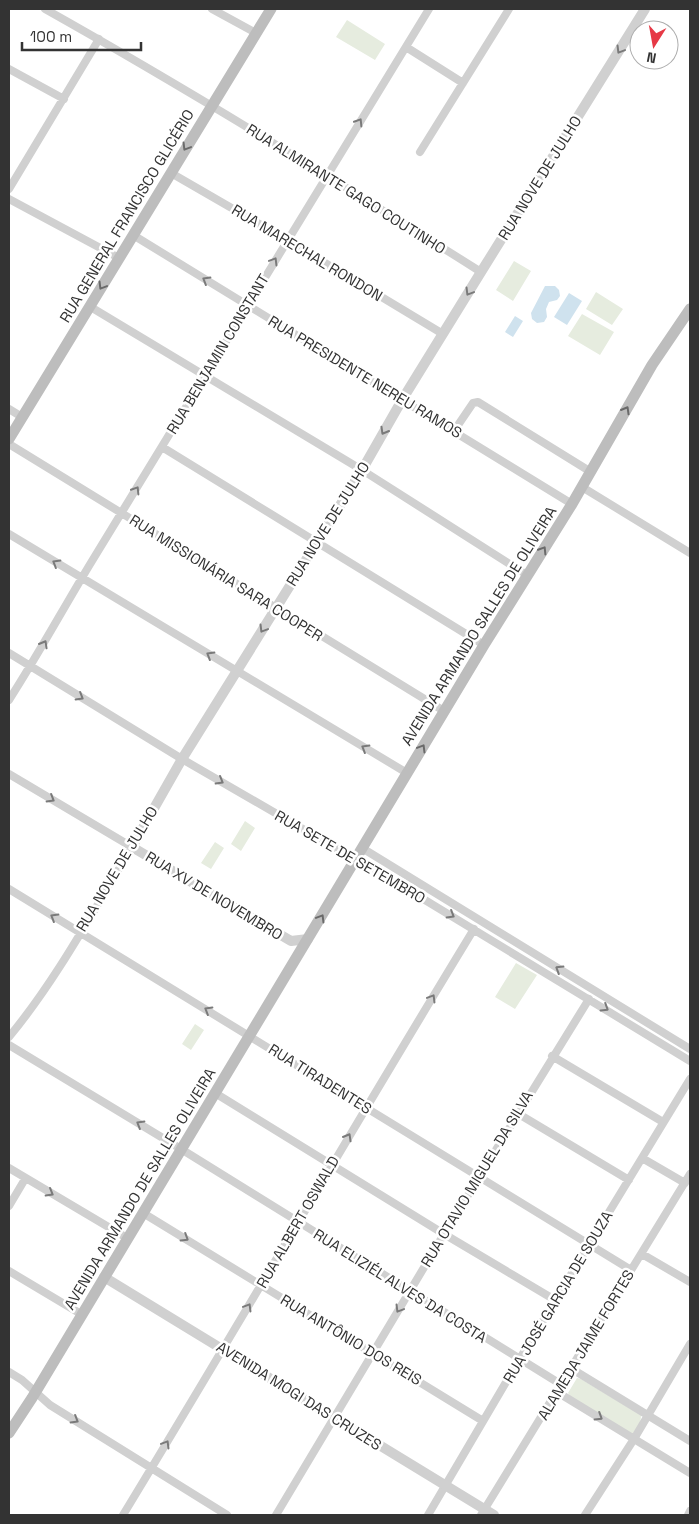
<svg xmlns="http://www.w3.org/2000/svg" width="699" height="1524" viewBox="0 0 699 1524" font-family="'Space Grotesk',sans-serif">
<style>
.green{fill:#e6ecdf}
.water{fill:#cfe2ee}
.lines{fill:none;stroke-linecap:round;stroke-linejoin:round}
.minor{stroke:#d0d0d0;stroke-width:8}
.tertiary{stroke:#d0d0d0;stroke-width:10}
.secondary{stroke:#bdbdbd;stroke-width:11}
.oneway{stroke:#7a7a7a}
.oneway2{stroke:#6a6a6a}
.labels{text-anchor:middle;stroke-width:5;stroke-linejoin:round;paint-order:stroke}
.street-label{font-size:15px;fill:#333;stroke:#fff}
</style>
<rect width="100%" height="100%" fill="#fff"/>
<path class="green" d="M347,20L385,44L375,60L336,37Z
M514,261L531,271L513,301L496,290Z
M596,292L623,309L612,325L586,309Z
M582,314L614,332L600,355L568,336Z
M245,821L255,828L241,851L231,844Z
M215,842L224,848L211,869L201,863Z
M516,963L537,975L515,1009L495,997Z
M195,1024L204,1030L191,1050L182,1044Z
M577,1378L581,1379L641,1415C641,1423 638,1429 632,1434L571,1397L568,1393Z"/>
<path class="water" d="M545,286H555L559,290L560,296L557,300L549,302L546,309L547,317L544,322L537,323L532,319L531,313Z
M569,293L582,301L567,325L554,317Z
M515,316L523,321L513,337L505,332Z"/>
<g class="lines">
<path class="minor" d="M45,9C193,92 337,181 481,272
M212,9L256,33
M406,47L463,83
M9,69L64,99
M420,152L509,9
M171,173L287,240L443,334
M9,189L99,39
M9,199L119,258
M133,235L572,504
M89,306L362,470L527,575
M9,409L22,417
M454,431L473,403L478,402L591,472
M9,444L444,711
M162,447L484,645
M582,487L690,553
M9,534L407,773
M9,653L182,759L420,897L690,1061
M9,700C38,655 64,607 92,561C206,377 316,192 429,9
M9,774L132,847C93,911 57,979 9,1037
M362,848L690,1049
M9,889L631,1270
M9,1045L181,1149L562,1385
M552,1056L663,1122
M215,1093L444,1234L555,1300
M517,1113L629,1180
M642,1158L685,1183
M9,1168L127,1238
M9,1206L25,1179
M143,1213L483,1421
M642,1254L690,1282
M9,1271L81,1314
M572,1369L690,1441
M9,1372L22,1380L50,1405L227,1515
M557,1392L690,1473
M123,1515C241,1321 355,1124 474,929
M276,1515L444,1234L589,999
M428,1515L519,1360L690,1079
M481,1515L690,1174
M585,1515L634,1439L690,1344
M688,1515L690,1511"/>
<path class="tertiary" d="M308,939L291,941L132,847L182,759L362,470L402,400L481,272L645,9
M104,1277L494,1515"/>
<path class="secondary" d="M9,439L271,9
M9,1433L32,1398L484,645L572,504L652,365L690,309"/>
</g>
<defs><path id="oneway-chevron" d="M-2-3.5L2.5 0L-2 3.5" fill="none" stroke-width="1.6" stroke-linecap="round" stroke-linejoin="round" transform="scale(1.25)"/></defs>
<g class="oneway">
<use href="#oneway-chevron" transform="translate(620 50) rotate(121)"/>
<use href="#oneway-chevron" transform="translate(359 122) rotate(-58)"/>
<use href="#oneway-chevron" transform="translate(274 261) rotate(-59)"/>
<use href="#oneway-chevron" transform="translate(206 280) rotate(-149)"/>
<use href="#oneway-chevron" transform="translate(469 292) rotate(121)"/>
<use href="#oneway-chevron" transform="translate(384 431) rotate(120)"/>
<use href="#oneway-chevron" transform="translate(136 490) rotate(-58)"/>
<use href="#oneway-chevron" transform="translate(56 563) rotate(-149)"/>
<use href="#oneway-chevron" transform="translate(263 629) rotate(121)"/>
<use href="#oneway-chevron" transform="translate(44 644) rotate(-60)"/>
<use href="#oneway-chevron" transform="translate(210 655) rotate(-149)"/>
<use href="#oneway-chevron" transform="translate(80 697) rotate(31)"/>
<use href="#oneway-chevron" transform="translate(365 748) rotate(-149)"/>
<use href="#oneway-chevron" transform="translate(220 781) rotate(30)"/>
<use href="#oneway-chevron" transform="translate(51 799) rotate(31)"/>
<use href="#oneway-chevron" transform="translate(451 915) rotate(31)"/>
<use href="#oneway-chevron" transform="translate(54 917) rotate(-149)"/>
<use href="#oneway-chevron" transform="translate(559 969) rotate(-148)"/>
<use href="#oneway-chevron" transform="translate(432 998) rotate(-59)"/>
<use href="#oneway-chevron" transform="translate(605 1008) rotate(32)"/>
<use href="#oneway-chevron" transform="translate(208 1010) rotate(-149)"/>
<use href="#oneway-chevron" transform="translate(140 1124) rotate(-149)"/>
<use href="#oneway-chevron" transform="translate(348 1137) rotate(-60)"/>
<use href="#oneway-chevron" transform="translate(50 1193) rotate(30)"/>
<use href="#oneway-chevron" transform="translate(185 1238) rotate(32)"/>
<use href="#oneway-chevron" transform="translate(248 1307) rotate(-59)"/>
<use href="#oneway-chevron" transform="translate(399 1309) rotate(121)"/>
<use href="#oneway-chevron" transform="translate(599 1417) rotate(32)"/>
<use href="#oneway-chevron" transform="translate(75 1420) rotate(31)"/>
<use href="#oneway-chevron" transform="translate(166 1444) rotate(-59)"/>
</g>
<g class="oneway2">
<use href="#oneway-chevron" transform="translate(186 147) rotate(121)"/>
<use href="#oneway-chevron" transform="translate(102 286) rotate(121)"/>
<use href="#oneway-chevron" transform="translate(626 410) rotate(-60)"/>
<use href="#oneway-chevron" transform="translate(543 550) rotate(-58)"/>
<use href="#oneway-chevron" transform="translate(422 748) rotate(-59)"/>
<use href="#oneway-chevron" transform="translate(321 918) rotate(-59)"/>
</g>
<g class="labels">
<g class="street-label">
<text transform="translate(540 178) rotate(-58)" y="5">RUA NOVE DE JULHO</text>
<text transform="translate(346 189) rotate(32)" y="5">RUA ALMIRANTE GAGO COUTINHO</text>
<text transform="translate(127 216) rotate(-59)" y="5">RUA GENERAL FRANCISCO GLICÉRIO</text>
<text transform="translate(307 253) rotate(31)" y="5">RUA MARECHAL RONDON</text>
<text transform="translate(218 354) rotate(-59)" y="5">RUA BENJAMIN CONSTANT</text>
<text transform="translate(365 377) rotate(31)" y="5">RUA PRESIDENTE NEREU RAMOS</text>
<text transform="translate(328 524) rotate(-58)" y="5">RUA NOVE DE JULHO</text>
<text transform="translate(226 578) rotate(32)" y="5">RUA MISSIONÁRIA SARA COOPER</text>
<text transform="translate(479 626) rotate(-58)" y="5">AVENIDA ARMANDO SALLES DE OLIVEIRA</text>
<text transform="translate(350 857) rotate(30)" y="5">RUA SETE DE SETEMBRO</text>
<text transform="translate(117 869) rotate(-59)" y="5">RUA NOVE DE JULHO</text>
<text transform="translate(214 896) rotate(31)" y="5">RUA XV DE NOVEMBRO</text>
<text transform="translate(320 1079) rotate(32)" y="5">RUA TIRADENTES</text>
<text transform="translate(477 1179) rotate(-59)" y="5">RUA OTAVIO MIGUEL DA SILVA</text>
<text transform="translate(140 1189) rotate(-59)" y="5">AVENIDA ARMANDO DE SALLES OLIVEIRA</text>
<text transform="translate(298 1222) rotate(-60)" y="5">RUA ALBERT OSWALD</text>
<text transform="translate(400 1286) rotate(32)" y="5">RUA ELIZIÉL ALVES DA COSTA</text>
<text transform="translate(558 1297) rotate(-59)" y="5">RUA JOSÉ GARCIA DE SOUZA</text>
<text transform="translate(351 1340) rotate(31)" y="5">RUA ANTÔNIO DOS REIS</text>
<text transform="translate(586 1345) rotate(-59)" y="5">ALAMEDA JAIME FORTES</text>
<text transform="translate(299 1396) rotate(32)" y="5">AVENIDA MOGI DAS CRUZES</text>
</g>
</g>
<rect width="699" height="1524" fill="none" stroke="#333333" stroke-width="20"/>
<g transform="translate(654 45) rotate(191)"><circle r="24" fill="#ffffff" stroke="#adadad"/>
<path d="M0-4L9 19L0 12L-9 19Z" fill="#e63946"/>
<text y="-8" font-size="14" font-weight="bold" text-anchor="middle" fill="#333333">N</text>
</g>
<path d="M22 42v8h119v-8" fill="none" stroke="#333333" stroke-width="2.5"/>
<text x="30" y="42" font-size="15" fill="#333333" stroke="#ffffff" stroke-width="4" paint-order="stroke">100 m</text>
</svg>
